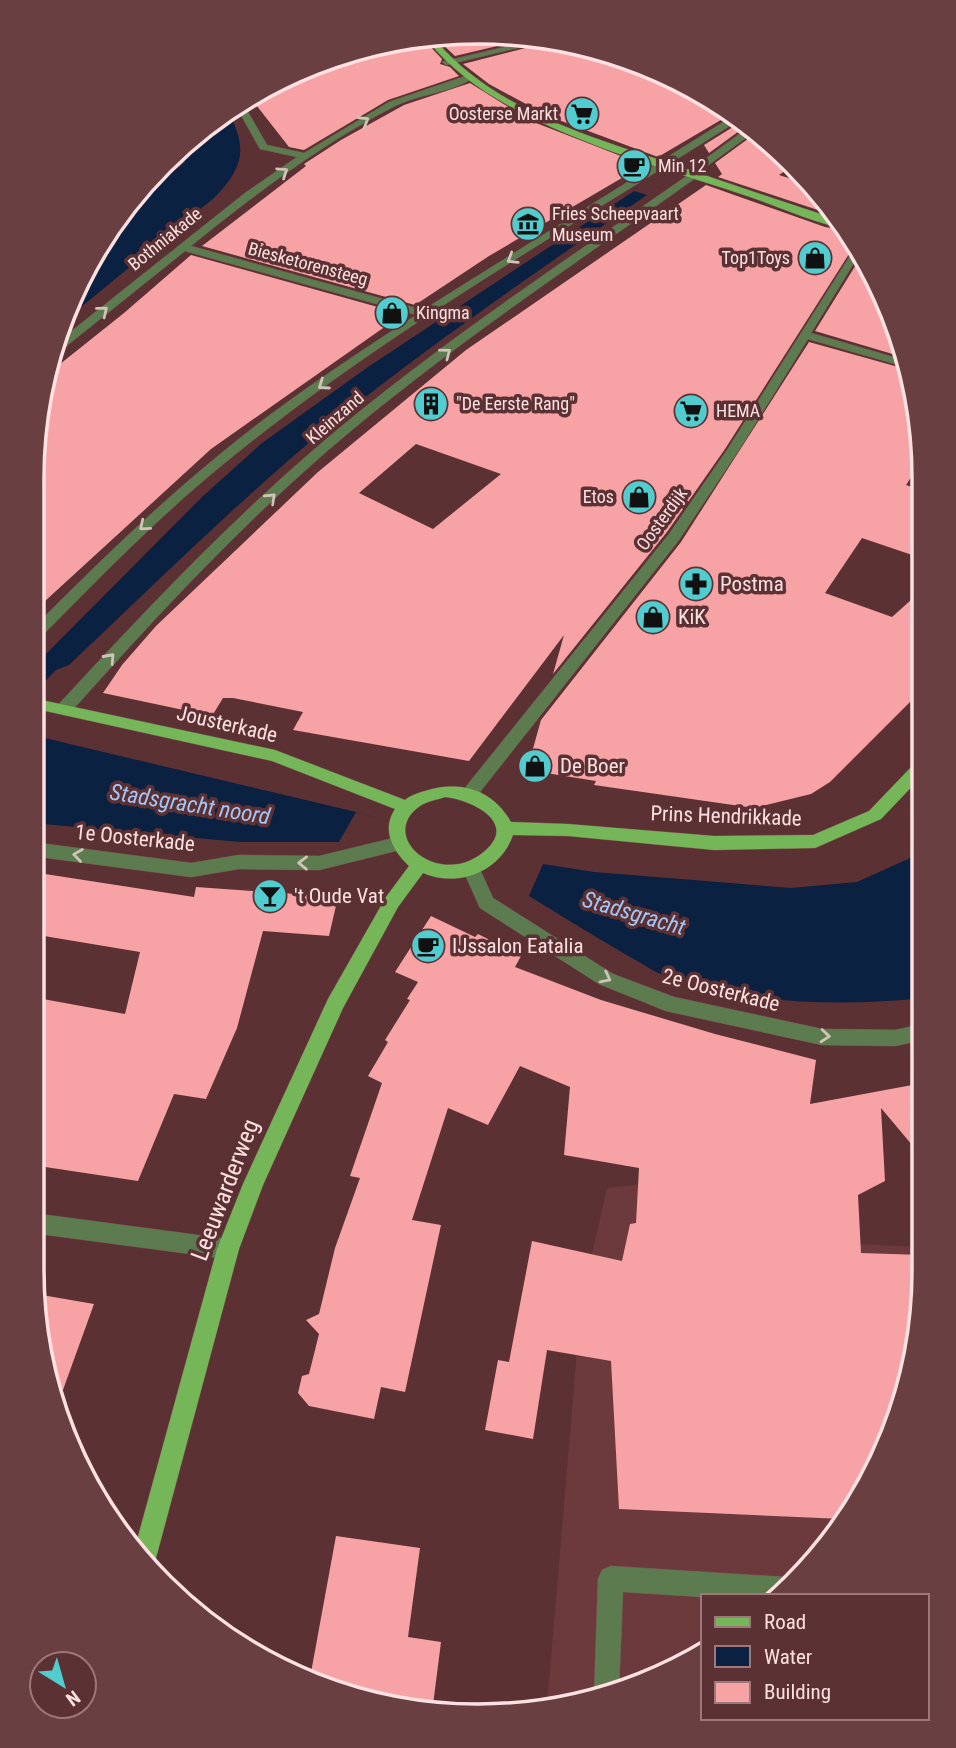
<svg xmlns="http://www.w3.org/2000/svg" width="956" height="1748" viewBox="0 0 956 1748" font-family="'Roboto Condensed',sans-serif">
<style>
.built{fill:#6c393c}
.water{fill:#0a2141}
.pier{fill:#5c3133}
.building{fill:#f7a2a5;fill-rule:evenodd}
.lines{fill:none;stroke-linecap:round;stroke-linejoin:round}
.minor-casing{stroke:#795152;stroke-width:1}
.major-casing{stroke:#795152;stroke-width:1}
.minor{fill:#5c7c50;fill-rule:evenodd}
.major{fill:#75b659;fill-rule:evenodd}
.oneway{stroke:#cdc3b6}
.labels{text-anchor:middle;stroke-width:7;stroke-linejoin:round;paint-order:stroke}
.far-poi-label{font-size:18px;fill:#fee1e2;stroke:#5c3133;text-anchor:start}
.far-street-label{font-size:18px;fill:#fee1e2;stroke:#5c3133}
.poi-label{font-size:21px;fill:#fee1e2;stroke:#5c3133;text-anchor:start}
.street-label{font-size:21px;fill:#fee1e2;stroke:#5c3133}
.water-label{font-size:23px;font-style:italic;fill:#a3c6f7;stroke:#5c3133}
.near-street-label{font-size:24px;fill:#fee1e2;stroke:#5c3133}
.rim{fill:none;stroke:#fee1e2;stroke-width:3.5}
</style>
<rect width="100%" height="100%" fill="#5c3133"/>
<path class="built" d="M642,1184L854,1244L923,1247L924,1299L909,1386L865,1493L781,1596H702V1649L649,1682L547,1706L581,1303L607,1188Z"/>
<path class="water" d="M229,113C248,150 243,168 214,198L64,321L91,255L142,197L185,162L181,153L206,124Z
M634,191L647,195C543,268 437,339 338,419C244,495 157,582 69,665L56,670L32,695V668L202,497L262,443L368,367Z
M32,735L356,812L541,866L543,864L594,872L791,888L857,882L908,859L922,848L923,998C841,1007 746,1004 668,977C655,973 642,963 630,957C596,937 563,917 529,896L530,893L342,839L339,842H240L32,823Z"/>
<path class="pier" d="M356,812L543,864L529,896L339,842Z"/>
<path class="building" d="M536,35L539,36L455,56L440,42Z
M553,41L701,91L731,114L658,157L548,116L489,84L463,64Z
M427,43L442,59L440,64L450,67L459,76L388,100L304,150L289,147L253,101L362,47Z
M470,83L531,121L644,165L489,256L415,305L202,246L306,166L304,164L341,140L404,105Z
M741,122L746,126L709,153L704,145Z
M756,133L795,164L779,175L811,185L807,188L817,191L839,217L718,177L722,174L715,163Z
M706,185L825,227L850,231L856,243L725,449L667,532L553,674L564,635L469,761L293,730L303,712L233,698H223L212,716L103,693L122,665L156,626L318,472L466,350ZM416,444L501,474L433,529L359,493Z
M191,255L403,314L211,449L32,613V449L45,376L124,313Z
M862,255L901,334L906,358L815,331Z
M809,342L909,370L921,420V462L906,485L921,490V558L862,538L825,593L892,617L921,591L922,690L830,782L811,794L754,808L594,785L596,781L527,770L541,720L681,542Z
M32,872L194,897L196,887L338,897L329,936L263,931L237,1028L206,1099L174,1094L138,1181L32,1165V997L125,1014L140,952L32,934Z
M431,916L475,937L478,934L521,956L515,967L601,1000L715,1034L816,1060L810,1104L923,1083V1158L881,1108L885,1181L858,1195L861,1253L923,1255L924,1299L909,1386L865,1493L843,1519L619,1509L611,1361L547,1350L533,1439L485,1430L498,1360L509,1362L532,1241L622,1261L630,1224L636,1223L639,1168L564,1155L570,1087L520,1066L488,1125L448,1108L412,1220L441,1225L405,1392L381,1387L374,1419L309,1406L298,1393L302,1376L309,1374L319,1334L306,1320L319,1314L335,1248L360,1178L350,1176L382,1083L368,1076L388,1042L385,1040L410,1000L407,999L418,982L395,972Z
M36,1294L94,1304L55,1412L45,1353Z
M336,1536L420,1548L408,1637L441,1642L433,1705L411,1702L410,1706L363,1701L310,1678Z"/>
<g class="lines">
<g class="minor-casing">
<path id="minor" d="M543,38L551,40L446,65L442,62Z
M466,76L473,78C451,93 418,94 393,107C320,145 254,195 191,246L423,310L733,116L739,120C570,228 393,327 237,453C165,510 101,576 37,641L32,643V629C94,567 156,506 224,451C284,401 351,358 416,315L185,251L54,356L49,357L54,345L245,193L297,157L260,149L237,108L244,105L267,145L304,153L389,102Z
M748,128L754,132L707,166L697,177C572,266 443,351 326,452C234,532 151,622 70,713H58L56,709L58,705C141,615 225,526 318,446C435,346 565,261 691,173L701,162Z
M177,158L179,164L165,170Z
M857,245L860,253L811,333L907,361L909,368L808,339L739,450L679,540L476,797H464L462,793L464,789L669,534L727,450Z
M398,837L404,839L407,844L404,849L319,870L239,869L191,877L32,856V842L191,863L239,855L319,856Z
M471,861L477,863L493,898L613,974L674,997L822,1029L895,1030L923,1024V1040L895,1046L822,1045L666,1011L599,984L480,908L462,868L465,863Z
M32,1213L228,1239L236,1242L239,1249L236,1256L228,1259L32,1233Z
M611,1566L785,1577L793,1581L781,1596L702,1597L623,1592L619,1689L594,1695L598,1579L602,1570Z"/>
</g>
<g class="major-casing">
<path id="major" d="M429,42H437C497,111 591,137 675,165C731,184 786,203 842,221L848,229C824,227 772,204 747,196C648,162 495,125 429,42Z
M32,698L275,750L405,800C411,795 418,793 425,791C460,780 492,789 511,822L568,824L714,836L813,835L869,811L916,762L922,760V776L881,819L815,848L714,850L568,836L513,835C500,872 458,888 423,873L398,907L343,1008L263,1185L239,1249L153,1569L134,1551L217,1249L243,1184L328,999L386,897L409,866C393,851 381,830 395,809L272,761L32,708ZM445,797C468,799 516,820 488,848C443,893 375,837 420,806C427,801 437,800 445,797Z"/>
</g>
<use href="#minor" class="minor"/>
<use href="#major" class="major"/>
</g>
<defs><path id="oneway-chevron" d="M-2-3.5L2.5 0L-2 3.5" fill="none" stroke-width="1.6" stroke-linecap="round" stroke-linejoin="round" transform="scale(1.75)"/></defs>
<g class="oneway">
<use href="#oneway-chevron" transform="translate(364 121) rotate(-31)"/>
<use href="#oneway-chevron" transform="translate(283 172) rotate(-34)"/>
<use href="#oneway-chevron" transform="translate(512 259) rotate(148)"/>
<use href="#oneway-chevron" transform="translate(103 311) rotate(-39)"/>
<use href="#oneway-chevron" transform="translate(446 353) rotate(-37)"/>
<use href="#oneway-chevron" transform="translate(323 385) rotate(145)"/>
<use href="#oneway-chevron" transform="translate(271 498) rotate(-43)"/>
<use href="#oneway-chevron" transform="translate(144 526) rotate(140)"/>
<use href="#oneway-chevron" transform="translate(110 658) rotate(-48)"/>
<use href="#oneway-chevron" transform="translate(78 855) rotate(-172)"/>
<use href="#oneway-chevron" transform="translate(303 863) rotate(-179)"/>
<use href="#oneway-chevron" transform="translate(606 978) rotate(27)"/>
<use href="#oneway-chevron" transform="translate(825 1036) rotate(5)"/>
</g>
<defs>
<g id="supermarket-disc" transform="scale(1.75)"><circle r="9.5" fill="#52cdcf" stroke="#5c3133"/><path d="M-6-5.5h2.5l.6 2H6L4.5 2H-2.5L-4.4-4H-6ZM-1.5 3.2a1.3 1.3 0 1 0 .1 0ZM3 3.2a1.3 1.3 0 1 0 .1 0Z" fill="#111"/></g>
<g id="cafe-disc" transform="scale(1.75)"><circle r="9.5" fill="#52cdcf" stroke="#5c3133"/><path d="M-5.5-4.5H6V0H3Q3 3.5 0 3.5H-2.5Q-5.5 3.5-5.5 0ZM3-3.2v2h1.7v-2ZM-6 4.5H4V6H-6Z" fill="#111"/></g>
<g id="museum-disc" transform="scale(1.75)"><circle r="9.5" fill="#52cdcf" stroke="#5c3133"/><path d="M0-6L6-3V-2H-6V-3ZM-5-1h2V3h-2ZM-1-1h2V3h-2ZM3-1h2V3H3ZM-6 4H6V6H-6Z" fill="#111"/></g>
<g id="shop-disc" transform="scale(1.75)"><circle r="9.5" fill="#52cdcf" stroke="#5c3133"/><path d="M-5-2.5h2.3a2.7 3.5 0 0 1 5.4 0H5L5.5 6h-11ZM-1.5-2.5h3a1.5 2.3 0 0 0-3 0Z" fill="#111"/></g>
<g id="building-disc" transform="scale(1.75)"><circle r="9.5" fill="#52cdcf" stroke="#5c3133"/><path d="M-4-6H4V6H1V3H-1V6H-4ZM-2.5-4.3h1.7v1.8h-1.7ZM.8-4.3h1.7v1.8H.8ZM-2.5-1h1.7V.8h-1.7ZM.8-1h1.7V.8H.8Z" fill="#111"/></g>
<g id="pharmacy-disc" transform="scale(1.75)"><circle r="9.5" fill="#52cdcf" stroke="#5c3133"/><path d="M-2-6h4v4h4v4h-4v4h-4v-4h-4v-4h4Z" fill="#111"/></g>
<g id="bar-disc" transform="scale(1.75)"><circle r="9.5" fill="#52cdcf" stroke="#5c3133"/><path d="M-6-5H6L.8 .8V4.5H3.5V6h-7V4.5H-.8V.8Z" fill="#111"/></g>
</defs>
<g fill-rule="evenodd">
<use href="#supermarket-disc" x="582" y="114"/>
<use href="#cafe-disc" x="634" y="166"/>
<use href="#museum-disc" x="528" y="224"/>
<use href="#shop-disc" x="815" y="258"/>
<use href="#shop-disc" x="392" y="313"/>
<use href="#building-disc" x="431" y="404"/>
<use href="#supermarket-disc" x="691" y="411"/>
<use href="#shop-disc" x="639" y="497"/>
<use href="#pharmacy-disc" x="696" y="584"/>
<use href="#shop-disc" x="653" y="617"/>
<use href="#shop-disc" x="535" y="766"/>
<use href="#bar-disc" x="270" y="896"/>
<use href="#cafe-disc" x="428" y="946"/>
</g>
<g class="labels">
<g class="far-poi-label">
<text x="558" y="120" text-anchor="end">Oosterse Markt</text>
<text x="658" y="172">Min 12</text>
<text x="552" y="220">Fries Scheepvaart<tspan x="552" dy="21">Museum</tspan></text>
<text x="790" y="264" text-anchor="end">Top1Toys</text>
<text x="416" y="319">Kingma</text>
<text x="456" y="410">"De Eerste Rang"</text>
<text x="716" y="417">HEMA</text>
<text x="614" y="503" text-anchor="end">Etos</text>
</g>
<g class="far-street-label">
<text transform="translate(165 239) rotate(-39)" y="6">Bothniakade</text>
<text transform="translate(308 264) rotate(15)" y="6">Biesketorensteeg</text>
<text transform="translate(335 418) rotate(-41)" y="6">Kleinzand</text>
<text transform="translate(662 519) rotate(-54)" y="6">Oosterdijk</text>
</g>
<g class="poi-label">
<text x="720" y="591">Postma</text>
<text x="678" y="624">KiK</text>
<text x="560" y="773">De Boer</text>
<text x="294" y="903">'t Oude Vat</text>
<text x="452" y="953">IJssalon Eatalia</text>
</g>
<g class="street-label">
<text transform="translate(227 724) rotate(13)" y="7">Jousterkade</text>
<text transform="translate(726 816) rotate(2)" y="7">Prins Hendrikkade</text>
<text transform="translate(135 838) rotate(6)" y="7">1e Oosterkade</text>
<text transform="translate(721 990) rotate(14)" y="7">2e Oosterkade</text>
</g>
<g class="water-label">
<text transform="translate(190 804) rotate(9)" y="8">Stadsgracht noord</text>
<text transform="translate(634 913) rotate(16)" y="8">Stadsgracht</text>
</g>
<g class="near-street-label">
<text transform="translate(225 1190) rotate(-69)" y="8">Leeuwarderweg</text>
</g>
</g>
<path d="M0 0H956V1748H0ZM478 44H478A434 434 0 0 1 912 478V1270A434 434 0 0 1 478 1704H478A434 434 0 0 1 44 1270V478A434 434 0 0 1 478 44Z" fill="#693f41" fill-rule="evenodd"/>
<path class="rim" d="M478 44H478A434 434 0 0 1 912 478V1270A434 434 0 0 1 478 1704H478A434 434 0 0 1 44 1270V478A434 434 0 0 1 478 44Z"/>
<rect x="701" y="1594" width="228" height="126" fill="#5c3133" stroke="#9d7779" stroke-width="2"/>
<rect x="715" y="1617" width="35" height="10" fill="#75b659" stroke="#9d7779" stroke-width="2"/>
<text x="764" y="1629" font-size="21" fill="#fee1e2">Road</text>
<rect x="715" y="1646" width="35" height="21" fill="#0a2141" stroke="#9d7779" stroke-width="2"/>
<text x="764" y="1664" font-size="21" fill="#fee1e2">Water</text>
<rect x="715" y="1682" width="35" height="21" fill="#f7a2a5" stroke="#9d7779" stroke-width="2"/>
<text x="764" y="1699" font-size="21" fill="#fee1e2">Building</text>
<g transform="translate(63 1685) rotate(143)"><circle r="33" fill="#5c3133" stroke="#9d7779" stroke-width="2"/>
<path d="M0-5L12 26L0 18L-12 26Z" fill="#52cdcf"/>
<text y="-10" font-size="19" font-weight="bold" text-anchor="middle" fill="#fee1e2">N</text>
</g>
</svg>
